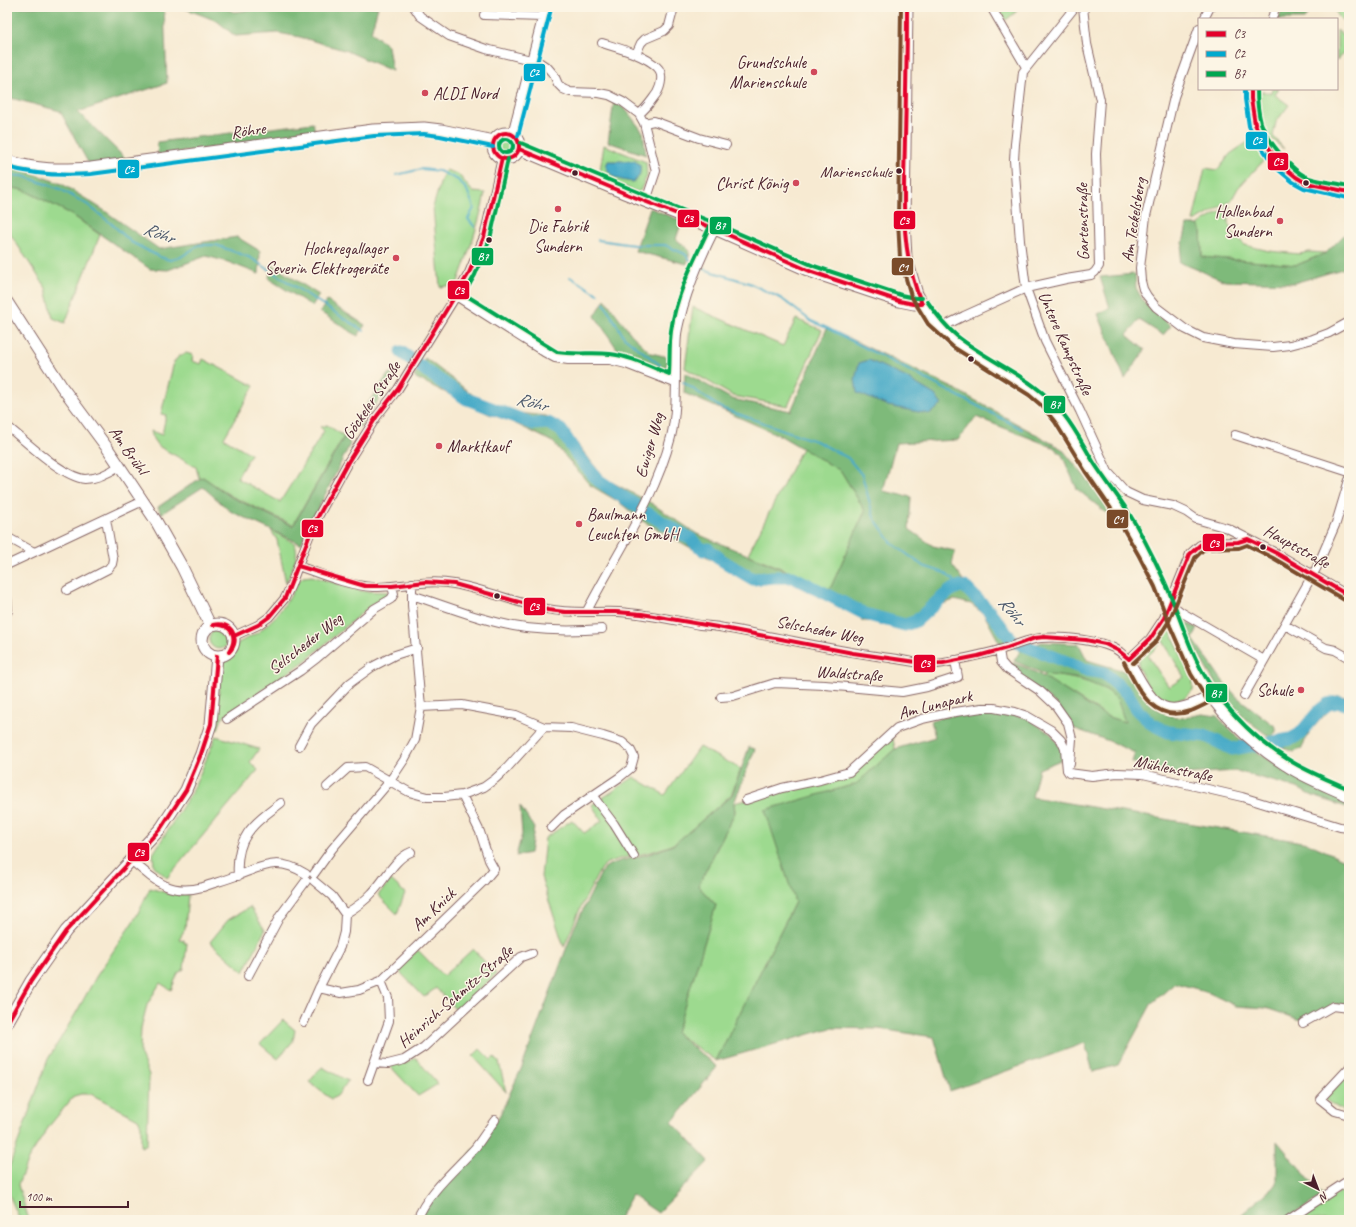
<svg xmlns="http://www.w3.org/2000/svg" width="1356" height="1227" viewBox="0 0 1356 1227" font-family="Caveat,sans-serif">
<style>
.green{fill:#9dda8f;stroke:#747c5d;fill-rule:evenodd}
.forest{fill:#7eba7a;stroke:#646c52}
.water{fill:#49abc8;stroke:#4a657a}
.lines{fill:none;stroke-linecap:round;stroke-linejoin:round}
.stream{stroke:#49abc8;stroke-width:2}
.river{stroke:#49abc8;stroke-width:13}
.street-casing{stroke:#876665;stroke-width:10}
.secondary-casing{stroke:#876665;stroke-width:13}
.street{stroke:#fff;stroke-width:8}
.secondary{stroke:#fff;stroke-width:11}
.secondary-bridge-casing{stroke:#876665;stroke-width:13;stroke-linecap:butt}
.secondary-bridge{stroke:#fff;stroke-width:11}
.bus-1-casing{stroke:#fcf5e5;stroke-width:7}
.bus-2-casing{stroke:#fcf5e5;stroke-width:7}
.bus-3-casing{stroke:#fcf5e5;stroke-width:7}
.bus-4-casing{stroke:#fcf5e5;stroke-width:7}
.bus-1{stroke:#e4002b;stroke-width:4}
.bus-2{stroke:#00a9ce;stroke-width:4}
.bus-3{stroke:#00a651;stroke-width:4}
.bus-4{stroke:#7a4b2a;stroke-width:4}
.poi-dot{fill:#d1495b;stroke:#fcf5e5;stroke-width:1.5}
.bus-dot{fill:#4a1f2b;stroke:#fcf5e5;stroke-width:1.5}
.labels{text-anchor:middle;stroke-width:3;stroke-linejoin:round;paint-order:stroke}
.bus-label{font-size:16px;fill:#4a1f2b;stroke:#fcf5e5;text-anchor:end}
.poi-label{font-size:17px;fill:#4a1f2b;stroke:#fcf5e5;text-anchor:end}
.street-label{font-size:17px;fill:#4a1f2b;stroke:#fcf5e5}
.water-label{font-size:18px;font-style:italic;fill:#4a576a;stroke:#fcf5e5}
.line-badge{stroke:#fcf5e5;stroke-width:1.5}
.badge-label{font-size:11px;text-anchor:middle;font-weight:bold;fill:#fff}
</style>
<rect width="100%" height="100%" fill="#fcf5e5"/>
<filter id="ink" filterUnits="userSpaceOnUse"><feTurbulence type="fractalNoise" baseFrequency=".025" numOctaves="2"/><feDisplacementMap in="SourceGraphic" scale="8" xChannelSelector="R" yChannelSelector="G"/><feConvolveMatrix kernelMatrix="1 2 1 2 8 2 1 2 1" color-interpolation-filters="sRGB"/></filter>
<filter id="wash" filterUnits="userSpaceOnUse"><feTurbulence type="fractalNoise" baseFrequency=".012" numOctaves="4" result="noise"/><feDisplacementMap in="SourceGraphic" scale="16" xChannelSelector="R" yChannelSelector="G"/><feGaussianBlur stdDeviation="0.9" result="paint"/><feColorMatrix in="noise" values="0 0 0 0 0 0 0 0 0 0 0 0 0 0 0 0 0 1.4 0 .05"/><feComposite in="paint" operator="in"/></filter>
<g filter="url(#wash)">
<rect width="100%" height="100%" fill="#f7ead2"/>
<path class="green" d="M998,7H1018L1016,12L1006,20Z
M1333,7H1349V28L1339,17Z
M1337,30L1349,40V48L1337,61Z
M1272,89H1279L1275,95L1289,105L1276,122L1273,136L1284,149C1279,145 1274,141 1269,136C1258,125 1258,106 1258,91L1271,93Z
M1255,137L1267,157L1238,188L1231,201L1196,221H1193L1205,168L1218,170L1230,154Z
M499 146a8 8 0 1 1 16 0a8 8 0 1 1-16 0Z
M604,145L646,162L647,176L639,193L599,177Z
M446,170L458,174L473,192L485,193C479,225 468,254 457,284L440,287L433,207L442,177Z
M7,187L24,190L71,214L100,235L65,323L53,318L46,288L7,229Z
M1230,206L1228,223L1233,234L1245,245L1269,251L1299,254L1309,252L1326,253L1297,265L1202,257L1201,229L1198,225Z
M693,307L783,346L796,319L822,330L788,406L733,396L685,368Z
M186,353L193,355L192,361L201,364L203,359L254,386L224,438L251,454L237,478L280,502L324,431L320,427L327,425L344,436L293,525L231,496L203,477L199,478L196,467L158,446L153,439L151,431L162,435L166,415L161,414L174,362L179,356Z
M802,448L841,471L865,511L830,589L748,554Z
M271,530L294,543C301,554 291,571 286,583L277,540Z
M312,576L362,591L387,592L389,595L387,597L383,598L371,605L305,661L222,718L218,729L215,730L221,668L224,659L233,651L238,643L259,632L277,615L290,597L297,582L303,577Z
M1167,623L1193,680V690L1185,698L1171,701L1158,696L1147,685L1138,667L1139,658L1156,640ZM1163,641L1184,677L1169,687L1148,656Z
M209 639a10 10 0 1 1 20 0a10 10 0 1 1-20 0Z
M1044,674C1066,677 1102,681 1117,699C1121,704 1123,715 1125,722L1108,717L1044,677Z
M892,734L895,749L856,784L766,810L795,902L716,1061L676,1033L716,905L698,886L735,812L734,803L848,774Z
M216,736L259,749L250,762L258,770L167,878L154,866L153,854L194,788Z
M699,747L741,769L731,795L677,842L669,846L651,852L619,859L607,863L601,868L580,909L564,947L541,877L545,838L572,820L584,833L602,821L592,805L634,777L665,795Z
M391,880L405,893L397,914L378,895Z
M150,888L170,894H188L185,929L179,939L184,940V943H187L184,969L178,973L171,990L160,983L147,1005L141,1028L140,1053L149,1075L147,1144L141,1147V1125L138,1119L91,1094H81L74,1096L50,1125L28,1159L18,1185L29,1220H20L7,1190V1173L48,1059L76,1013L96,977L136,917Z
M250,907L265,930L244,972L210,942L228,920Z
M473,949L496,974L457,1011L436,988L424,997L397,969L418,950L443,976Z
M283,1020L295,1030L293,1041L278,1059L260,1044Z
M480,1049L491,1060L494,1057L499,1062L506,1092L473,1056Z
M416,1058L438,1084L418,1096L390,1066L405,1063Z
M322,1067L348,1081L337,1096L331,1099L309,1082Z
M1349,1071V1113L1343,1111L1324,1099Z
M1349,1185V1220H1295L1321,1205Z"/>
<path class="forest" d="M7,7H164L167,83L78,112L126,159L91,168L60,111L7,97Z
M181,7H222L234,12L275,7H378L371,32L388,46L392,71L347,51L300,37L278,33L235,36L217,21Z
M1282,7H1316L1304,19H1279Z
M614,101L626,110L643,132L646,155L608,142Z
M313,123L316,134L158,155L157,142Z
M7,167L23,170L62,184L102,209L159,249L237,237L260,251L259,274L228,262L206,256L168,270L150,269L71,214L24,190L7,187Z
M650,208L682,221L676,239L690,251L687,264L635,251Z
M1187,225H1198L1201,229L1202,257L1297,265L1326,253L1349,230V267L1294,283L1225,281L1179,262Z
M271,264L319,295L312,306L269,279Z
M1135,274L1136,288L1145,304L1171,326L1163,335L1139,320L1127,335L1145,350L1125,379L1098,314L1110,308L1100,277Z
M605,299L631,334L651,353L668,357L666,368L624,359L595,316Z
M327,301L365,325L358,336L320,312Z
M827,328L955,389L1062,449L1096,490L1114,519L1077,489L1062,455L1053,447L976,417L958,440L896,443L883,491L911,497L909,529L933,546L955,551L952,565L969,588L1015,640L1000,644L984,614L971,604L954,600L935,607L908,622L862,621L861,615L793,581L754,583L641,520L619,502L590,485L553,442L508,420L489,414L414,377L425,358L473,395L501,411L546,416L564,427L604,478L651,503L697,534L830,589L865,511L841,471L781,436L684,393L685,373L732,399L791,411Z
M389,373L395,377L359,427L354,423Z
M344,437L348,440L350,444L301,544L230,511L203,487L161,514L158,507L199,479L203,477L231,497L293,526Z
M1183,622L1198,628L1193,639L1222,680L1237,697L1276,727V732L1270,737L1244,718L1219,690L1186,634Z
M1042,642L1079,644L1087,660L1131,673L1143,695L1154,707L1168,715L1182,718L1202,714L1217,716L1235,735L1254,750L1285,770L1349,801V808L1313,796L1297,788L1237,771L1167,775L1132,762L1135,753L1109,741L1073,728L1056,704L1009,669L1013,663C1048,674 1075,700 1107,716C1112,719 1119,720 1125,722L1117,699L1107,690L1080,679L1044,674L1014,661L1021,650Z
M1337,696L1349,697V708L1345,707L1330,709L1310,731L1301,749L1294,752L1282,747L1280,743L1293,740L1301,735L1323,702Z
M979,710L1001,713L1027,718L1051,734L1061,748L1063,759L1039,769L1032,797L1308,843L1349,862V1006L1335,1004L1304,1021L1266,1008L1236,1006L1205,991L1175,983L1152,1003L1118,1065L1093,1072L1085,1043L950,1091L934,1037L879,1029L831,1028L716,1061L795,902L765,810L856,784L895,749L935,737L931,720Z
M749,747L755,749L734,803L735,812L698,886L716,905L676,1033L717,1067L672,1122L709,1161L658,1213L632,1195L618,1220H419L423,1212L498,1119L522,1067L574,928L603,869L609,865L620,861L652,853L673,845L732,795Z
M520,806L534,828L530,853L516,856L522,834Z
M1277,1141L1323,1196L1284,1220H1235L1277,1184Z"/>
<path class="water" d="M608,161H635L640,165C641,173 640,177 633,182C620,180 611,179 606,166Z
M869,360L905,377L935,395L942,405L929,414L888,406L857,393L855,379L859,363Z"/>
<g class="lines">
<path class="stream" d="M7,175L23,176L60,189L88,205L113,225L131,242L160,257L170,260L181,257L199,245H216L251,258L334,312L364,331
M396,175L422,169L439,171L458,180L467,190L474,208L468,219L475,227
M598,240L634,245H665L685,254L695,265
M700,268L749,283L782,299L811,321L827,328L1022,429
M570,277L598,294
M604,303L624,337L660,365
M683,382L721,408L818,442L848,458L862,475L874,518L892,543L923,566L945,573L960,586"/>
<path class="river" d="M401,352L439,380L467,399L534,424L548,423L561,430L578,456L598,480L638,507
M647,513L691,539L703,550L708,549L723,561L753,579L773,577H793L865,614L905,625L916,621L939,600L950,591L960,586L965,587L990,612L1013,641L1087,670L1104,673L1128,694L1138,711L1152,724L1168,732L1206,736L1232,749L1291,739L1300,734L1319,711L1328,704L1339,702L1349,705"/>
</g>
</g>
<g filter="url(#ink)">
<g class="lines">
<g class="street-casing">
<path id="street" d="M414,7L420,16L449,36L486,49L539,62L548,68L554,75L558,84L563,89L570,92L599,93L609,95L623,102L639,114L644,123L656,171L646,201
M991,7L1026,67
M1075,7L1023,72L1015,144L1014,160L1020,241L1026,288L1045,341L1080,411L1108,472L1126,492L1143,500L1173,506L1186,512L1196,519L1227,528L1237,533L1276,553L1349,596
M484,15L543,17
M1204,19L1210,7
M1272,19L1275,7
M1199,28L1174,97L1146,216L1140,268L1141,281L1143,289L1147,296L1156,307L1185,329L1203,338L1234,344L1273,347L1290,345L1313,339L1329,333L1349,322
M602,43C618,48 645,55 657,67C664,73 661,86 657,93C651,101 647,108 639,114
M636,54L641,43L645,39L664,31L669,26L674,7
M1251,89V99L1255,124L1259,133L1279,163L1296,177L1306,183L1349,192
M644,123L654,121L699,138L726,145
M512,134L545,7
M456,296L544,352L555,358L568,360H610L626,364L675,383
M942,330L950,323L964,316L1026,288L1066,279L1091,275L1095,272L1099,266L1096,154L1100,100L1087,44L1083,7
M7,426C25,441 63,477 85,479C98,479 109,473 119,466
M1235,435L1349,472
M7,537L34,552
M7,565L143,501
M298,566C321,574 349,586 373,587C400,587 427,579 454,584C486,590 516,603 547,609C571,614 596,611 619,612C647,614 673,620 700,625C708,626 716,626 724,628C780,637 834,651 890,658C905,660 919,664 933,664C942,664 949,662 957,660C974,656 992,653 1009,647C1019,644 1030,639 1041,638C1060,636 1105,640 1120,652C1128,658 1133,666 1138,675C1160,715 1171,714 1211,695
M67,590L108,569L112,564L113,559L106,519
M412,595C449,607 487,623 526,628C551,631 578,631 602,629
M7,596L8,611
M1170,603L1181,612L1264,660
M587,611C616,554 655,500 671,437C679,403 674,368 677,334C678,326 681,316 683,308C691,280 702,255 715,229
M1285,625L1326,648L1335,650L1349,658
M234,636L258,625L269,617L285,598L291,585L303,552L314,524L348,462L377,416L398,389L456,296L469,273L484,237L502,158
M999,650L1001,662L1007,669L1040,691L1056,706L1068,723L1072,739L1070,764
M1129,659L1150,639L1164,618L1190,554L1200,545L1207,543L1238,542L1248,539
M1244,696L1317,567L1336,523L1349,480
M721,697L733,696L775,683L825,685L902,692L927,687L958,677L955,660
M421,707L462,705L516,715L544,727L571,728L603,736L622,742L630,749L634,757L631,768L620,777L564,815L551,828
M227,719L300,671L317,658L374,609L391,599L394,594L392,586
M299,746L311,724L350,683L372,667L395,655L417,648
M1069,773L1092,776L1117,773L1143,774L1242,797L1340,827L1349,828
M327,787L348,768L365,767L409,792L427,797H444L462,795L484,787L495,779L507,768L544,727
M592,795L614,824L634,856
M746,800L782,788L820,780L849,772L897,728L922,719L949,713L982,708H994L1015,712L1027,716L1051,730L1061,740L1065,749L1067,770L1069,773
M132,861C155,881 170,896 203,887C214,883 226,880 238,875C266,865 278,857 306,874
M314,874L332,849L390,781L404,760L415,740L421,707L412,605V583
M238,876C235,837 253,824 281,803
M345,914C355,908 364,902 372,893C385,880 394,859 411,852
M248,976L280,916L306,881
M319,988L341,993L359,990L381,981L484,881L494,869L489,860L480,832L462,795
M304,1022L319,988L340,947L344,932L345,914L332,896L314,881
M1303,1023L1333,1006L1349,1008
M374,1063L388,1064L404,1060L424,1047L521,957L532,953
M1349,1068L1320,1099L1335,1111L1349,1115
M368,1080L389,1021L388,998L381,981
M417,1220C427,1193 456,1169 475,1148C482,1139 488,1129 495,1120
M1288,1220L1349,1180"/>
</g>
<g class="secondary-casing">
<path id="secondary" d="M907,7L904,221L906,257L917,294L932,320L957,343L1013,377L1033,390L1046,402L1060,419L1090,468L1121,513
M493 146a13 13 0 1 1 26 0a13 13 0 1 1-26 0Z
M519,149L624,193L715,229L812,272L899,301L914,304H922
M7,161C38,170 59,170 91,168L373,130L424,128L441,130L494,141
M7,302L62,387L108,449L156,521L182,567L210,625
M202 640a16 16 0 1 1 32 0a16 16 0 1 1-32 0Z
M1175,624C1182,639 1187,656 1195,671C1214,708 1251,743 1286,765C1305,778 1328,786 1349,796
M7,1023L31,981L66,931L161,828L186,790L201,754L211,724L217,656"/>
</g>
<use href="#street" class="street"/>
<use href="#secondary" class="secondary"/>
<g class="secondary-bridge-casing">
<path id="secondary-bridge" d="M1121,513L1144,553L1160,585L1175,624"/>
</g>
<use href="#secondary-bridge" class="secondary-bridge"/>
<g class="bus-1-casing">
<path id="bus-1" d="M1251,89V99L1255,124L1259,133L1279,163L1296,177L1306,183L1349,192
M493 146a13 13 0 1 1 26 0a13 13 0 1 1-26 0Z
M519,149L624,193L715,229L812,272L899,301L914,304H922C899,251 904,195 905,138C906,95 907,51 907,7
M298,566L365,586H392L425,582L454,584L548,610L565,612H616L642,614L723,628L853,653L930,664L943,663L978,656L1007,648L1035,638L1044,637L1086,640L1105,644L1119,651L1129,659
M213,625C231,620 242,640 229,652
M213,625C231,623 239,636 229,652
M234,636L258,625L269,617L285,598L314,524L348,462L377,416L398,389L469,273L484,237L502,158
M1129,659L1150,639L1164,618L1190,554L1200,545L1207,543L1238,542L1248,539L1276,553L1349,596
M7,1023L31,981L66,931L161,828L186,790L201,754L211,724L217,656"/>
</g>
<g class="bus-2-casing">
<path id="bus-2" d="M1245,89V99L1249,126L1254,136L1275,167L1293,182L1304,188L1348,198
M518,136L551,9
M499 146a7 7 0 1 1 14 0a7 7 0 1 1-14 0Z
M7,167C35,175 62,176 91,174L374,136L424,134L440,136L493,147"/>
</g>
<g class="bus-3-casing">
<path id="bus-3" d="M1257,89C1257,100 1258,112 1261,123C1267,140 1292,172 1309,178C1322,182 1336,183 1349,186
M499 146a7 7 0 1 1 14 0a7 7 0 1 1-14 0Z
M521,143L626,187L717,224L814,266L901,295L915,298H922
M508,159L490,239L475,275L464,294L557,352C575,355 592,352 610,354C630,356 651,367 669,374C670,360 669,345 671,331C676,294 694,260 710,226
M927,301C936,314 945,326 957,336C993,365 1035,377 1064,415C1077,431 1085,449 1096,466C1106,481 1117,495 1127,510C1141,532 1153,556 1164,580C1182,619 1191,662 1218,695C1237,720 1262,744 1289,760C1308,772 1329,780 1349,789"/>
</g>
<g class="bus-4-casing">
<path id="bus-4" d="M901,7L898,221L900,258L911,296L928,324L953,347L1029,395L1042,406L1055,422L1085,471L1116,516L1139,556L1155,587L1170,626L1191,674L1206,698
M1124,662C1138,689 1153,724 1191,711C1199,708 1206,704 1214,700
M1133,663L1155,643L1169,621L1195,558L1203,550L1208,549L1239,548L1247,545L1273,558L1346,601"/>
</g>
<use href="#bus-1" class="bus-1"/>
<use href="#bus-2" class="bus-2"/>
<use href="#bus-3" class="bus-3"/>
<use href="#bus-4" class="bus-4"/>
</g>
</g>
<g class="poi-dot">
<circle cx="814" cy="72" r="4"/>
<circle cx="425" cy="93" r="4"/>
<circle cx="796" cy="183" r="4"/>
<circle cx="558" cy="209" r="4"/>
<circle cx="1280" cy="221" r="4"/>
<circle cx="396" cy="258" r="4"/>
<circle cx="439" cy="446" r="4"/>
<circle cx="579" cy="524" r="4"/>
<circle cx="1301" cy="690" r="4"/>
</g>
<g class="bus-dot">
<circle cx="899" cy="171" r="3.5"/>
<circle cx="575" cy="173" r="3.5"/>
<circle cx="1306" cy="183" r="3.5"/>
<circle cx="489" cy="240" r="3.5"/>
<circle cx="971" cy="359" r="3.5"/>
<circle cx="1263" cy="547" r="3.5"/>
<circle cx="497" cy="596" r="3.5"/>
</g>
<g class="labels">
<g class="bus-label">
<text x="892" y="177">Marienschule</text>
</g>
<g class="poi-label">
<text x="806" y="68">Grundschule<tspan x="806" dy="20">Marienschule</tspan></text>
<text x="433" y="99" text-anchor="start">ALDI Nord</text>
<text x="788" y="189">Christ König</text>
<text x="1272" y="217">Hallenbad<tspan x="1272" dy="20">Sundern</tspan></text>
<text x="558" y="232" text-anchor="middle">Die Fabrik<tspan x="558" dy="20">Sundern</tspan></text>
<text x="388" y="254">Hochregallager<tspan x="388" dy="20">Severin Elektrogeräte</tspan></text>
<text x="447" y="452" text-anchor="start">Marktkauf</text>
<text x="587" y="520" text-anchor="start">Baulmann<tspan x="587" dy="20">Leuchten GmbH</tspan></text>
<text x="1293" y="696">Schule</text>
</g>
<g class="street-label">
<text transform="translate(248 130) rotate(-8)" y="6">Röhre</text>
<text transform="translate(1133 220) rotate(-81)" y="6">Am Teckelsberg</text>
<text transform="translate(1082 222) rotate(-91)" y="6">Gartenstraße</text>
<text transform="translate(1066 343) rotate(66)" y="6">Untere Kampstraße</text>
<text transform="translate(371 400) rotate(-56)" y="6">Göckeler Straße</text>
<text transform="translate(649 445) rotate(-74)" y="6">Ewiger Weg</text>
<text transform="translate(129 450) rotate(55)" y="6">Am Brühl</text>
<text transform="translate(1297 546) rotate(29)" y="6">Hauptstraße</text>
<text transform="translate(820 629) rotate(11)" y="6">Selscheder Weg</text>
<text transform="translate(305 643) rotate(-38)" y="6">Selscheder Weg</text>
<text transform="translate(849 673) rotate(4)" y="6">Waldstraße</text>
<text transform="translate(935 704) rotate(-14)" y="6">Am Lunapark</text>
<text transform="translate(1173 768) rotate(11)" y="6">Mühlenstraße</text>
<text transform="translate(433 909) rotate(-44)" y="6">Am Knick</text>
<text transform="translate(455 996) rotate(-41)" y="6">Heinrich-Schmitz-Straße</text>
</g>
<g class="water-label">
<text transform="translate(159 233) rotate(20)" y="6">Röhr</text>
<text transform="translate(532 402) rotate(14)" y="6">Röhr</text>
<text transform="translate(1012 611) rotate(51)" y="6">Röhr</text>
</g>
</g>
<g class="line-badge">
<rect x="523" y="63" width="23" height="19" rx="4" fill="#00a9ce"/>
<rect x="1245" y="131" width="23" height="19" rx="4" fill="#00a9ce"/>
<rect x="1267" y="152" width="22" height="19" rx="4" fill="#e4002b"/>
<rect x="117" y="159" width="23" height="20" rx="4" fill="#00a9ce"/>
<rect x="677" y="209" width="23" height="19" rx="4" fill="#e4002b"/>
<rect x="893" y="210" width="23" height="20" rx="4" fill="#e4002b"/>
<rect x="709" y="216" width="23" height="19" rx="4" fill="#00a651"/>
<rect x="471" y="247" width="23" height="19" rx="4" fill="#00a651"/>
<rect x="891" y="257" width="23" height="19" rx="4" fill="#7a4b2a"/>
<rect x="447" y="280" width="23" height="20" rx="4" fill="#e4002b"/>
<rect x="1043" y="395" width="23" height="19" rx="4" fill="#00a651"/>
<rect x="1106" y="509" width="23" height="20" rx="4" fill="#7a4b2a"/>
<rect x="301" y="519" width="23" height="19" rx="4" fill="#e4002b"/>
<rect x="1202" y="533" width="23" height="19" rx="4" fill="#e4002b"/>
<rect x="523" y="597" width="23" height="19" rx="4" fill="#e4002b"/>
<rect x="913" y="654" width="23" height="19" rx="4" fill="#e4002b"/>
<rect x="1205" y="683" width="23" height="20" rx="4" fill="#00a651"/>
<rect x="127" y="842" width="23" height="20" rx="4" fill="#e4002b"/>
</g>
<g class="badge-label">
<text x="534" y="76">C2</text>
<text x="1257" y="144">C2</text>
<text x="1278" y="165">C3</text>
<text x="129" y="173">C2</text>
<text x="688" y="222">C3</text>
<text x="904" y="224">C3</text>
<text x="720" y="229">B7</text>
<text x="483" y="260">B7</text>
<text x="903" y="271">C1</text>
<text x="459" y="294">C3</text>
<text x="1055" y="408">B7</text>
<text x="1118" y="523">C1</text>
<text x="312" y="532">C3</text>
<text x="1214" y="547">C3</text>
<text x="534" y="610">C3</text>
<text x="925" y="667">C3</text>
<text x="1216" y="697">B7</text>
<text x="139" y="856">C3</text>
</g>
<rect width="1356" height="1227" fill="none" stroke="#fcf5e5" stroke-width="24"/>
<rect x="1198" y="18" width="140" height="72" fill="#fcf5e5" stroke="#b59f9b"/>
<rect x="1206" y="31" width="20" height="6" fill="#e4002b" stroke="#b59f9b"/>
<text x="1234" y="38" font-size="12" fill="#4a1f2b">C3</text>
<rect x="1206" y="51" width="20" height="6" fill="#00a9ce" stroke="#b59f9b"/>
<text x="1234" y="58" font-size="12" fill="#4a1f2b">C2</text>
<rect x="1206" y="71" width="20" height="6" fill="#00a651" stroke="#b59f9b"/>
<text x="1234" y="78" font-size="12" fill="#4a1f2b">B7</text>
<g transform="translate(1318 1189) rotate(138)" stroke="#fcf5e5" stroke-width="3" paint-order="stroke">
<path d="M0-3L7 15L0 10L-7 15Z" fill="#4a1f2b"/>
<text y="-6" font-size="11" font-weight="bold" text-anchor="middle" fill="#4a1f2b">N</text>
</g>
<path d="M20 1201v6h108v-6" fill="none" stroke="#4a1f2b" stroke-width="2"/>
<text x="26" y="1201" font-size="12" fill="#4a1f2b" stroke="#fcf5e5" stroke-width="3" paint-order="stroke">100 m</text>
</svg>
